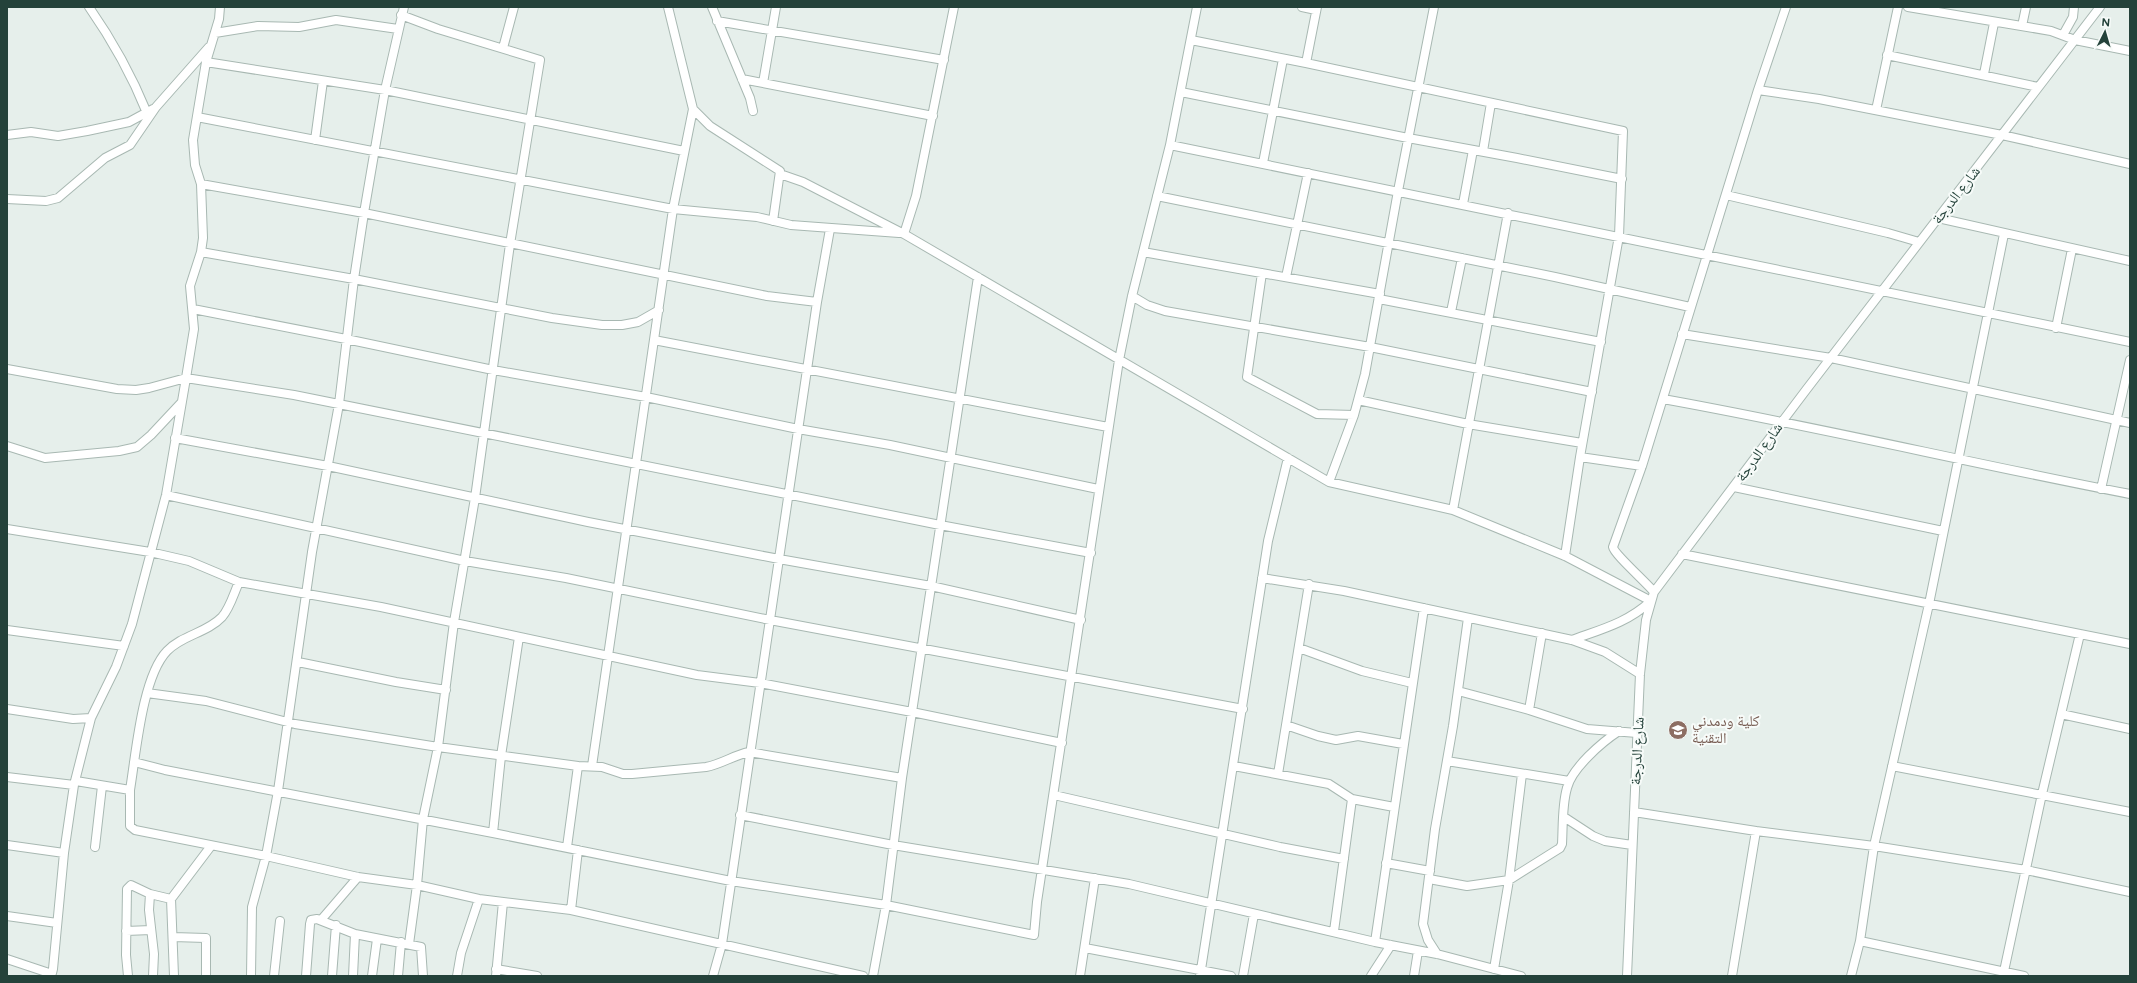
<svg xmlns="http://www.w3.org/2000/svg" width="2137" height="983" viewBox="0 0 2137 983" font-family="Figtree,'Noto Naskh Arabic',sans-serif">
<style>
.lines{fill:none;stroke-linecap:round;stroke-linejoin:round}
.minor-casing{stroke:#a8b8b2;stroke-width:10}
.minor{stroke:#fff;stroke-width:8}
.labels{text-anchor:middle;stroke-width:4;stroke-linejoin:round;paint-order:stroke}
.street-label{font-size:15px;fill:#24423a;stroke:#f7fbf9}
.education-label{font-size:15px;fill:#785e54;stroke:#f7fbf9;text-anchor:start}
</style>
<rect width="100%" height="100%" fill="#e6efeb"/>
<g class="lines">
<g class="minor-casing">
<path id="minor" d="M89,7C112,40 132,76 147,113
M712,7L750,98L753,111
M1302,7L1316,10
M1908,7L2051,31L2075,40L2130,51
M401,15L438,29L540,60L510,244L475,498L454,622L438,747L423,819L417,885L409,944
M717,21L944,60
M2022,26L2026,7
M215,33L258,26L299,27L336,20L398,29
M2063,35L2073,17L2074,7
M1191,40L1306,63L1623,131L1619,236L1580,457L1565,556
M503,48L514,7
M1887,55L2038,87
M206,62L385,90L684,151
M1306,63L1317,7
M1984,74L1994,23
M742,79L933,116
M763,83L776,7
M1758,90L1819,99L2002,135L2130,164
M1181,92L1408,138L1517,158L1622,179
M693,109L710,126L780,171L773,221
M1876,110L1898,7
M197,117L673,209L757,217L791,225L899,233
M7,135L31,132L58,136L87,131L129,122L153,109
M315,140L323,81
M1170,145L2130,342
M1483,151L1491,103
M1263,163L1283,59
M780,174L803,182L904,234L1329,482L1453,510L1565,556L1651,601C1627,623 1602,629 1572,640
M201,184L364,213L767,296L817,302
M1726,195L1888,233L1919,242
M1157,196L1555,277L1690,307
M7,199L46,201L58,198L105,158L130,145L156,107L209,47
M1463,204L1473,150
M1938,218L2130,261
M904,234L916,196L954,7
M201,252L354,279L552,318L602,325H622L638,322L659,310
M1143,252L1380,294
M1262,273L1247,377L1317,414L1354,415
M1286,277L1308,173
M1132,296L1147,305L1165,311L1370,347L1592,392
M1379,299L1601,342
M193,309L346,339L493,370L646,397L798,429L890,445L1098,489
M1451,312L1462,258
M2056,328L2072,249
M1682,334L1831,358L2130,423
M654,340L1108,427
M7,369L117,389L136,390L149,388L186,378L294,395L940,525L1091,553
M1663,399C1819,427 1974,464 2130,494
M1358,400L1468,424L1582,443
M175,438L328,466L588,522L779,559L931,586L1081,620
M7,446L45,458L119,451L137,447L151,435L181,403
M1580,457L1642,466
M1329,482L1354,415L1365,374L1398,191L1434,7
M1734,487L1943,531
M2101,489L2130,360
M166,495L465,561L566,578L770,620L1243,709
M1453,510L1508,213
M7,529L150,552L189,561L239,582L381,607L697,675L760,683L912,712L1062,743
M1682,554L2130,644
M1262,578L1344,591L1572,640L1605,652L1640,674
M1654,592C1647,583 1614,554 1613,547L1642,466L1758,90L1786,7
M7,630L124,646
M1299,648L1362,671L1412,683
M298,662L396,682L446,690
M1458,691L1529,710L1587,729L1637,733
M147,693L206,701L295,724L438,747L578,766L602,767L623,774H632L706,767C722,764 734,755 749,752L902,778
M7,709L73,719L91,718
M1529,710L1542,633
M2061,714L2130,729
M1286,725L1318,736L1336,740L1358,736L1403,744
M1447,761L1569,781
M134,762L165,770L493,833L731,881L886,905L1034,935L1037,902L1119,360L1132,296L1170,145L1197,7
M592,766L673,209L693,109L668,7
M1234,766L1329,784L1352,799L1394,807
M1892,766L2130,812
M1278,774L1309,584
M7,777L74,785
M76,781L130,790V826L135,830L266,856L358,877L417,885L479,899L571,910L863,976
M130,790C136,754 142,677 167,651C182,635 207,633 222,617C230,608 234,593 239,582
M1054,795L1280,847L1344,859
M1634,812L1756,831L1874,846L2026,870L2130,892
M740,815L893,845L1129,884L1375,942L1437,954L1521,976
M1564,817L1593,836L1605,841L1632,845
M493,833L501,756L519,637
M7,845L64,853
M95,847L102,786
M567,847L578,766
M1386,863L1430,871
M1429,879L1467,886L1509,880L1560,848L1562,844C1563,826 1562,805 1567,788C1572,768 1602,742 1619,731
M150,894L149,910L154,954L153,976
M571,910L578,850
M7,916L57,923
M321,920L358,877
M126,931L151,930
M1334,931L1352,799
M173,937L206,938V976
M1860,941L2024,976
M1375,942L1424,608
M1085,948L1231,976
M1437,954L1428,940L1423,924L1435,829L1453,726L1468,618
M7,959L49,973H52L53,969L64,853L74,785L91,718L116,667L132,624L166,495L186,378L194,329L190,286L201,252L203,238L201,184L195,165L193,140L206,62L219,19L220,7
M496,969L537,976
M1494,969L1509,880L1522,774
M128,976L126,955L127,889L131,885L150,894L171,899
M174,976L171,899L211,846
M251,976L252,907L266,856L278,791L312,552L339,404L354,279L364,213L385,90L404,7
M274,976L280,921
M306,976L310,924L311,920L317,919L355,934L421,947L423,976
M332,976L336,925
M353,976L355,934
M372,976L377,939
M398,976L401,942
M457,976L461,953L479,899
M496,976L503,902
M713,976L722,944L817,302L830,229
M873,976L886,905L902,778L978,277
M1080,976L1095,878
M1200,976L1268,541L1288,458
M1243,976L1254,914
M1371,976L1391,945
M1414,976L1418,951
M1627,976L1640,674L1646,620L1654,592L1806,390L2100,7
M1732,976L1756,831
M1851,976L1860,941L1874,846L1929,604L2004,234
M2003,976L2042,794L2080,634"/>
</g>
<use href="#minor" class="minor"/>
</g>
<defs>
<g id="university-disc" transform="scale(1)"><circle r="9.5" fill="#8d6e63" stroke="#f7fbf9"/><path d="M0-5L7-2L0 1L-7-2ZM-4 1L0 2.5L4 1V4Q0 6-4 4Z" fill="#fff"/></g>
</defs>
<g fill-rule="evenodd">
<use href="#university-disc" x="1678" y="730"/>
</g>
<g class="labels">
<g class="street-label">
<text transform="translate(1956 195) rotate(-52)" y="5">شارع الدرجة</text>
<text transform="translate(1759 452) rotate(-54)" y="5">شارع الدرجة</text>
<text transform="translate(1637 751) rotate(-87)" y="5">شارع الدرجة</text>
</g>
<g class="education-label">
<text x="1692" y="726">كلية ودمدني<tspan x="1692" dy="17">التقنية</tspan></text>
</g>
</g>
<rect width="2137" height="983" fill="none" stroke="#24423a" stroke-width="16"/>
<g transform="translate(2105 32) rotate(5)" stroke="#f7fbf9" stroke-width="3" paint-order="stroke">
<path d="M0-3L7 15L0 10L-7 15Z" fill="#24423a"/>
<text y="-6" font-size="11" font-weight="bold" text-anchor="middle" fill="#24423a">N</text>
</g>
</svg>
